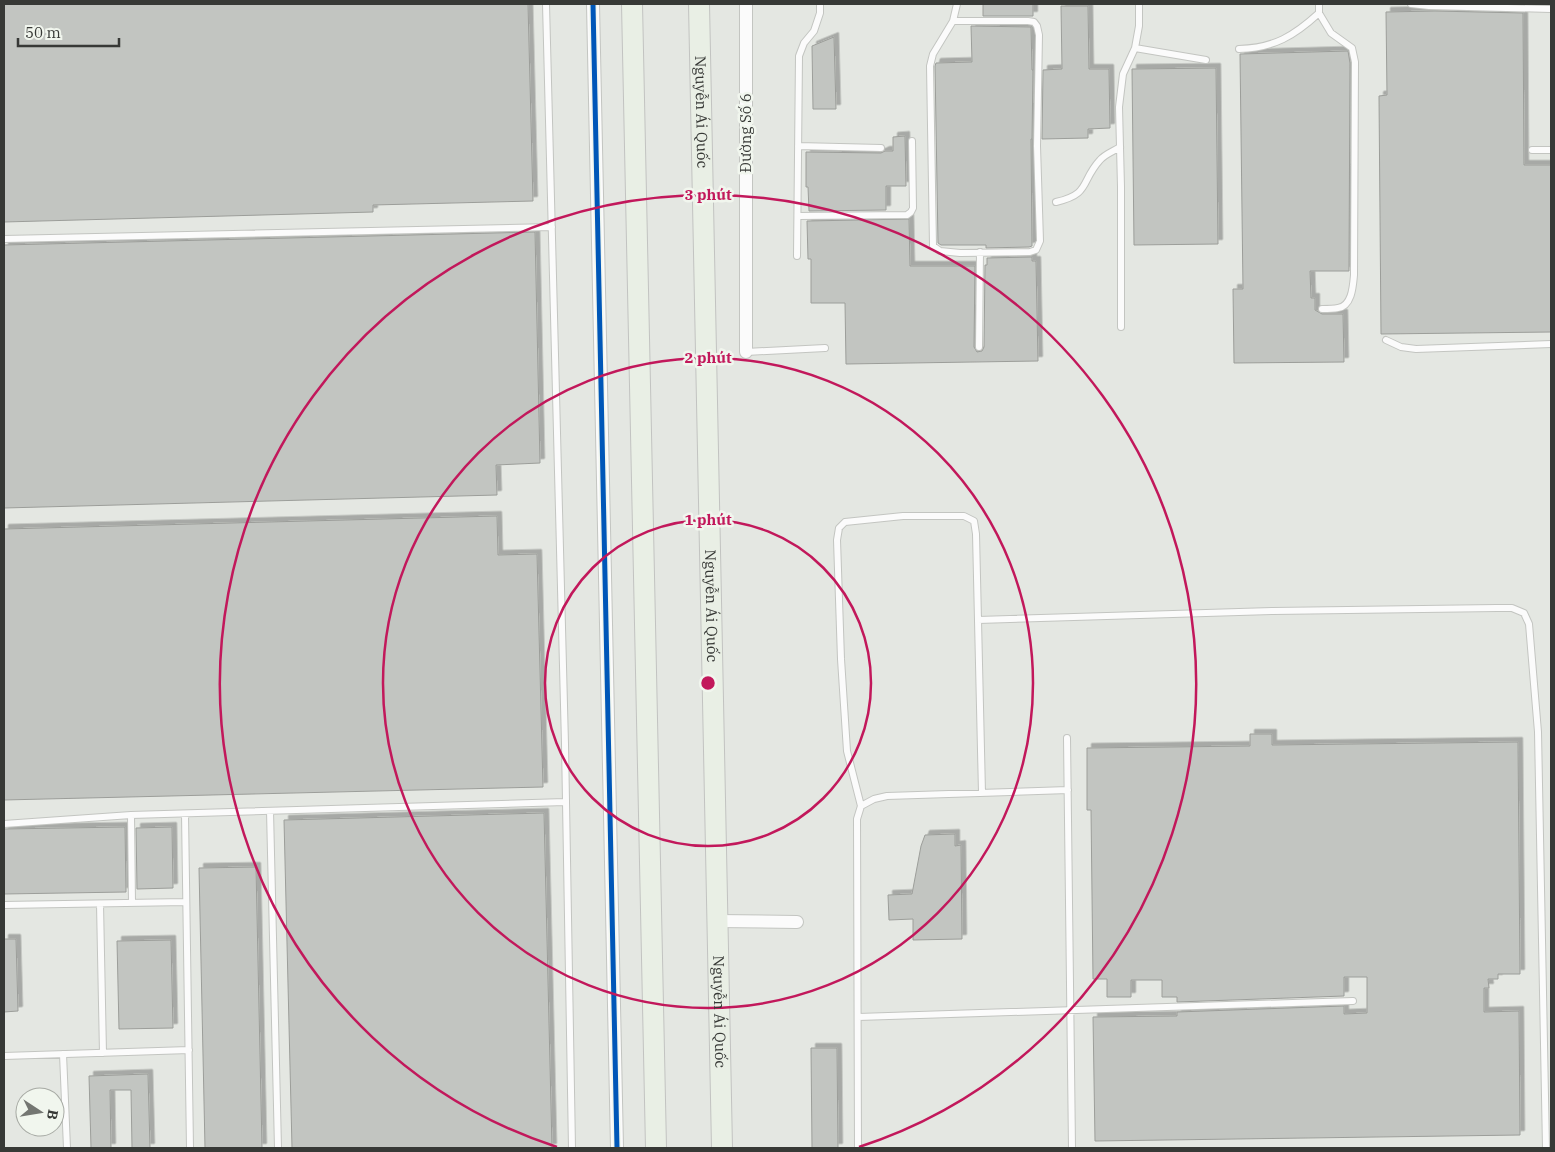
<svg xmlns="http://www.w3.org/2000/svg" width="1555" height="1152" viewBox="0 0 1555 1152" font-family="'IBM Plex Serif',serif">
<style>
.building{fill:#c2c5c1;stroke:#9c9e9a;filter:url(#shadow)}
.lines{fill:none;stroke-linecap:round;stroke-linejoin:round}
.lane-casing{stroke:#c3c5c1;stroke-width:8}
.street-casing{stroke:#c3c5c1;stroke-width:14}
.primary-casing{stroke:#c2c3c1;stroke-width:22}
.lane{stroke:#fbfbfb;stroke-width:6}
.street{stroke:#fbfbfb;stroke-width:12}
.primary{stroke:#e9efe5;stroke-width:20}
.cycleway-casing{stroke:#f1f6ee;stroke-width:8}
.cycleway{stroke:#0057b8;stroke-width:5}
.ring{fill:none;stroke:#c2185b;stroke-width:2.5}
.labels{text-anchor:middle;stroke-width:5;stroke-linejoin:round;paint-order:stroke}
.street-label{font-size:15px;fill:#373936;stroke:#f1f6ee}
.centre{fill:#c2185b;stroke:#f1f6ee;stroke-width:2.5}
.ring-label{font-size:15px;text-anchor:middle;font-weight:bold;fill:#c2185b;stroke:#f1f6ee;stroke-width:5;stroke-linejoin:round;paint-order:stroke}
</style>
<defs>
<filter id="shadow"><feDropShadow dx="4.5" dy="-4.5" stdDeviation="0" flood-color="#0004"/></filter>
</defs>
<rect width="100%" height="100%" fill="#e4e7e2"/>
<path class="building" d="M4,4H528L533,201L373,205V212L4,222Z
M983,4H1033V16H983Z
M1061,6H1088L1089,69H1109L1110,128L1088,129V138L1042,139L1043,70L1062,69Z
M1435,11L1523,13L1524,165H1551V332L1381,334L1379,96L1387,95L1386,12Z
M971,26L1031,27L1032,70H1033L1032,139H1031L1032,246L1029,247L986,248V245H941L938,243L935,66L936,63L972,62Z
M834,37L836,109H813L812,46Z
M1348,51L1350,63L1349,271H1310L1311,298H1315V310L1322,314H1343L1344,362L1234,363L1233,289H1243L1240,54Z
M1216,68L1218,244L1134,245L1132,69Z
M905,136L906,186H886V210L809,211L808,187H806V152L881,153L885,151H893V137Z
M909,219L910,266H975L974,347L977,352L982,351L984,347L985,265H987V258L1032,257V261H1036L1038,361L846,364L845,303H811V259H808L807,221Z
M535,232L540,463L496,465L497,495L4,508V245Z
M497,516L498,555L537,554L543,787L4,800V529Z
M1250,734H1272V745L1518,742L1520,974H1498V979H1488L1489,988H1484V1012L1519,1011L1520,1135L1095,1141L1093,1017L1177,1016V1012L1344,1006V1014L1367,1013V977H1344V996L1177,1002V997H1162V980H1131V997H1107V979H1093L1091,810H1087V748L1250,746Z
M544,813L552,1148H292L284,820Z
M125,827L126,892L4,894V829Z
M172,827L173,888L137,889L136,828Z
M955,834V846L961,845L962,939L913,940V919L889,920L888,895L912,894L921,846L925,835Z
M256,867L262,1148H205L199,868Z
M4,939H16L18,1011L4,1012Z
M171,940L173,1028L119,1029L117,941Z
M811,1048H837L838,1148H812Z
M148,1074L150,1148H132L131,1090H110L111,1148H91L89,1076Z"/>
<g class="lines">
<g class="lane-casing">
<path id="lane" d="M546,4L565,744L572,1148
M1319,4V13L1331,33L1352,48L1355,62L1354,275C1353,286 1352,306 1338,308C1333,309 1327,309 1322,309
M1411,4L1429,6L1551,9
M953,21H1028L1034,22L1037,26L1039,35L1037,146L1040,241L1036,250L1030,252L960,253L940,251L933,246L930,66L933,54L953,21L957,4
M1135,48L1206,60
M1239,49C1274,48 1294,36 1319,13
M798,146L881,148
M1532,150H1551
M1056,202C1091,194 1080,182 1100,160C1105,154 1114,151 1120,147
M798,216L907,215L911,212L913,208L912,141
M4,239L552,227
M797,256L799,56L804,43L814,31L820,13V4
M1121,327V187L1119,107L1123,74L1135,48L1139,26V4
M1386,340L1401,347L1416,349L1551,344
M979,347L980,252
M746,352L825,348
M978,620L1273,611L1497,608H1512L1524,613L1529,624L1538,732L1546,1148
M1067,738L1072,1148
M861,806L847,751L841,659L837,540L839,528L845,522L903,516H964L974,521L976,534L982,793
M270,811L278,1148
M185,814L190,1148
M131,815L132,903
M4,824L131,815L565,802
M100,904L103,1053
M4,905L186,902
M858,1017L1353,1001
M63,1054L67,1148
M4,1056L189,1050
M858,1148L857,819L861,806L874,799L887,796L1068,790"/>
</g>
<g class="street-casing">
<path id="street" d="M593,4L617,1148
M746,352V4
M717,921L797,922"/>
</g>
<g class="primary-casing">
<g id="primary">
<path d="M632,4L656,1148"/>
<path id="s1" d="M699,4L722,1148"/>
</g>
</g>
<use href="#lane" class="lane"/>
<use href="#street" class="street"/>
<use href="#primary" class="primary"/>
<g class="cycleway-casing">
<path id="cycleway" d="M593,4L617,1148"/>
</g>
<use href="#cycleway" class="cycleway"/>
</g>
<g class="ring">
<circle cx="708" cy="683" r="163"/>
<circle cx="708" cy="683" r="325"/>
<path d="M557 1147A488 488 0 1 1 859 1147"/>
</g>
<g class="labels">
<g class="street-label">
<text dy="5" stroke="none"><textPath href="#s1" startOffset="108">Nguyễn Ái Quốc</textPath></text>
<text transform="translate(746 133) rotate(-90)" y="5">Đường Số 6</text>
<text dy="5" stroke="none"><textPath href="#s1" startOffset="602">Nguyễn Ái Quốc</textPath></text>
<text dy="5" stroke="none"><textPath href="#s1" startOffset="1008">Nguyễn Ái Quốc</textPath></text>
</g>
</g>
<circle cx="708" cy="683" r="8" class="centre"/>
<g class="ring-label">
<text x="708" y="200">3 phút</text>
<text x="708" y="363">2 phút</text>
<text x="708" y="525">1 phút</text>
</g>
<rect width="1555" height="1152" fill="none" stroke="#373936" stroke-width="10"/>
<g transform="translate(40 1112) rotate(102)"><circle r="24" fill="#f1f6ee" stroke="#a7aaa4"/>
<path d="M0-4L9 19L0 12L-9 19Z" fill="#747672"/>
<text y="-8" font-size="14" font-weight="bold" text-anchor="middle" fill="#373936">B</text>
</g>
<path d="M18 38v8h101v-8" fill="none" stroke="#373936" stroke-width="2.5"/>
<text x="25" y="38" font-size="15" fill="#373936" stroke="#f1f6ee" stroke-width="4" paint-order="stroke">50 m</text>
</svg>
